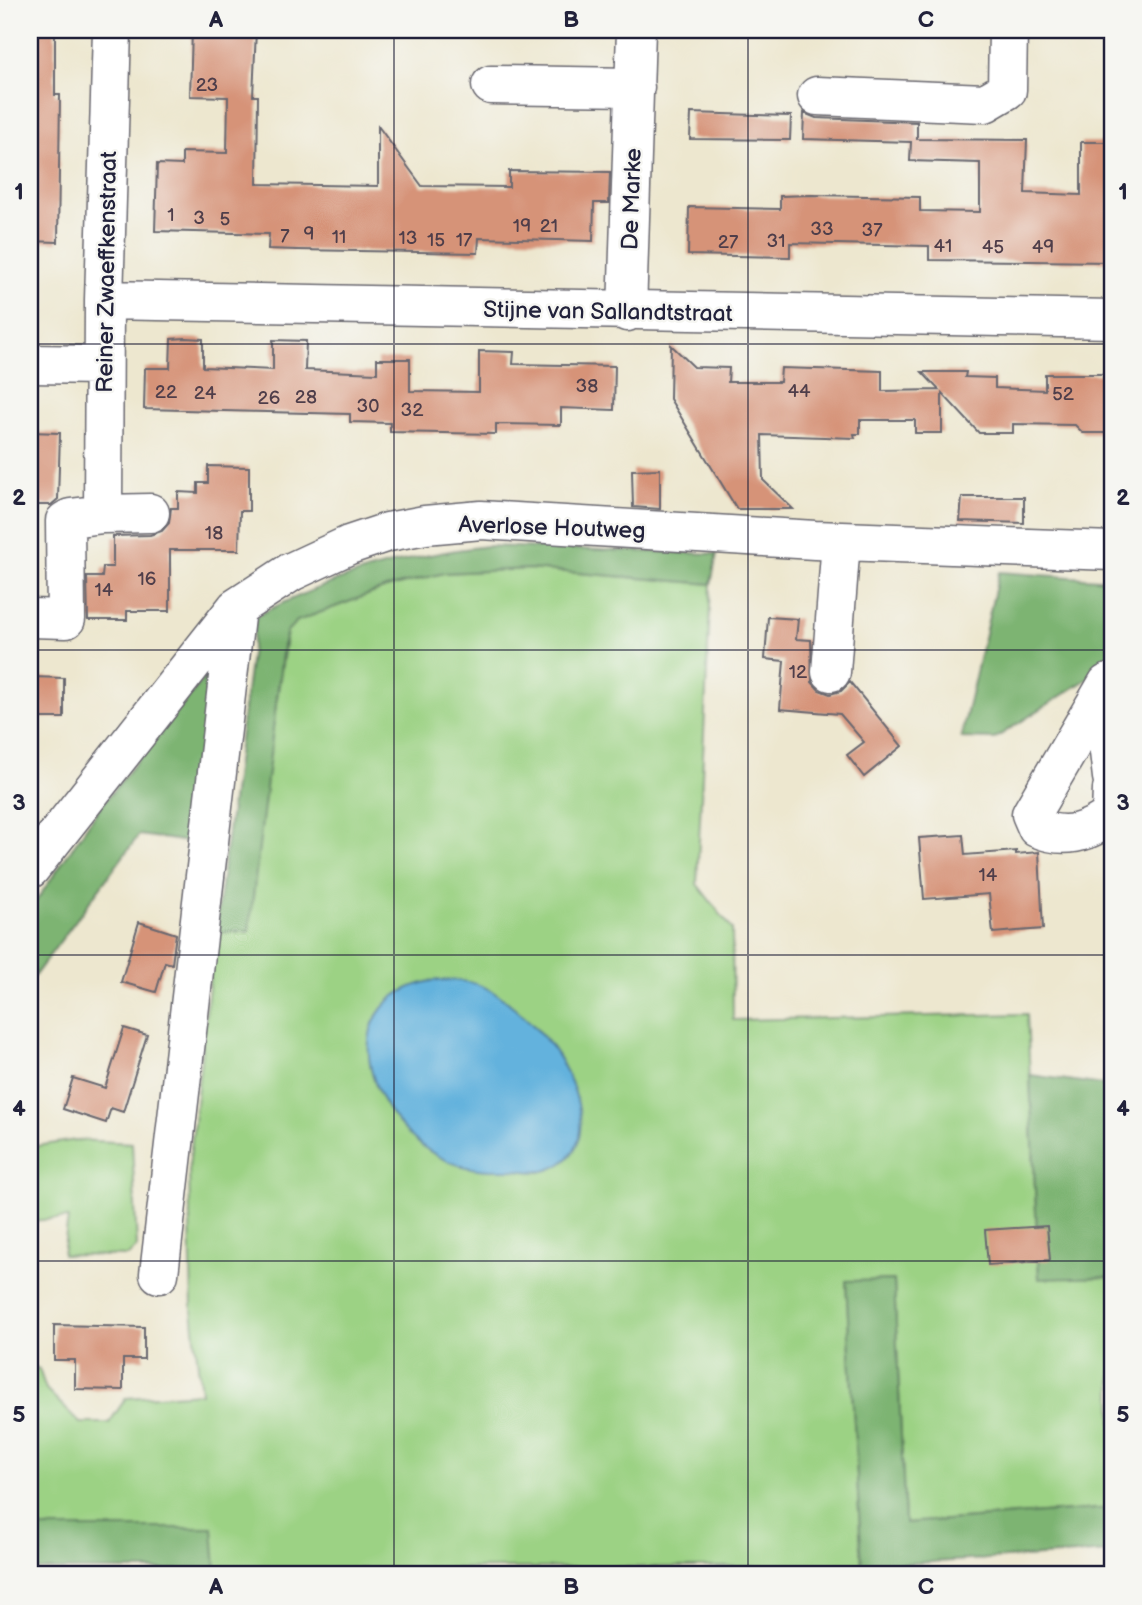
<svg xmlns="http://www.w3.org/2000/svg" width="1142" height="1605" viewBox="0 0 1142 1605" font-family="'Balsamiq Sans',sans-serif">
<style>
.green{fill:#9cd284;stroke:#5f7a60;stroke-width:2;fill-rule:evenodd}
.forest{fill:#7db472;stroke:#506b56;stroke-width:2}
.water{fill:#64b2dd;stroke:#436a8c;stroke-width:2}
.building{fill:#d69378}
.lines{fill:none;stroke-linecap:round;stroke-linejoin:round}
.minor-casing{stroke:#69676f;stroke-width:41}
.minor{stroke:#fff;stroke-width:38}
.grid{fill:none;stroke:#22223b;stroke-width:2;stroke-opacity:0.55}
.labels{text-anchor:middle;stroke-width:5;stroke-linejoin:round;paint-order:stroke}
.number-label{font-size:19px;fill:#4f3e4a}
.street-label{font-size:23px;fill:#22223b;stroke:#f6f6f2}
.neatline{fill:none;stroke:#22223b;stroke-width:2.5}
.grid-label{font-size:23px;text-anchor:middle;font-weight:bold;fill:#22223b}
</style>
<rect width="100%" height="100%" fill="#f6f6f2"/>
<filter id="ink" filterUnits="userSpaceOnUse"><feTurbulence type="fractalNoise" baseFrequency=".0143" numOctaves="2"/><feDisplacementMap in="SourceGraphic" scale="14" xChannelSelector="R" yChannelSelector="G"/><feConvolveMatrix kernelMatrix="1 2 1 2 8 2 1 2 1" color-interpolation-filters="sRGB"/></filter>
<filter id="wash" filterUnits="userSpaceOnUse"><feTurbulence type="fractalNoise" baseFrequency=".00686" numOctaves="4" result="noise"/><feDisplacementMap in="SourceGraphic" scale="28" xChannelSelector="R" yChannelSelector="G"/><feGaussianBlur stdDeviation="1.57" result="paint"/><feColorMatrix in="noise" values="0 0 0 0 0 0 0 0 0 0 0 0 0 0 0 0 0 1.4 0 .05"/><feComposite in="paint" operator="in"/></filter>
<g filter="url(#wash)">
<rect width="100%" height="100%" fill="#ede7cf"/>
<path class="green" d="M529,569L711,584L697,884L732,929L733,1020L1027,1014L1039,1278L1112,1277V1508L905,1523L894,1280L846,1282L862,1566L216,1570L212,1528H30V1365L39,1369L46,1389L80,1423H109L126,1398L201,1393L192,1310L189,1167L215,932L249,931L262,801L287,631L297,621L386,588L443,573ZM486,988L533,1025L560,1060L541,1172C509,1170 464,1164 434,1153C427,1150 420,1141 413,1136C379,1107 360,1065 374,1021Z
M76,1140L132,1143L137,1247L128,1256L63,1255L68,1218L30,1221V1147Z"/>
<path class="forest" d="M487,546L717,554L711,584L529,569L444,573L386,588L297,621L287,631L283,646L249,931L215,932L256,616C330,578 405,555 487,546Z
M999,572L1112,580V663L994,739L961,738Z
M213,667L197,843L139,835L30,982V910L100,807Z
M1030,1075L1112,1086V1277L1039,1279Z
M894,1280L905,1523L1112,1508V1552L862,1566L846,1281Z
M30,1528H213L216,1570H30Z"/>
<path class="water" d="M436,980C454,980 472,980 488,989C510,1001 531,1022 547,1041C575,1075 605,1151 548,1170C536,1174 524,1170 512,1170C494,1170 477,1171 459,1165C374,1139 318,1001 436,980Z"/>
<g id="blocks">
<path class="building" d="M30,30H55V95H60L58,242L30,241Z
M192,30H256L253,96H258L257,184L378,186V126L422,186L509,187V171L610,172L609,203H594L593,241L479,238L478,253L297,250L268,249L269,234L155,231L157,164L182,165V152L227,153L228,97L190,96Z
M691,113L791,116L790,140L690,139Z
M804,113L816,118L917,122V139L1027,140L1025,193L1081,195V142H1112L1110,212H1112V262L929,260V246L790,243V257L688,255L689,207L780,209V196L811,195L920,197V211L980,212V163L910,161L911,142L803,139Z
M186,338L203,339V367L273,370V340L306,341L305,370L377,373V359H410V391L479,392V351L514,352L513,364L615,366L614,410L561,408V425L496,424V434L390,432V423L350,422V414L144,409L145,368H170L171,339Z
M671,345L694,367L729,368L728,382H780L781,368L882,371V391L939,390L922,372H966L965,377L995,378V388L1045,390V374H1112V425L1105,433H1083L1075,425L1013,424V433H979L942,393V433H915V420H860V434H854L855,438L762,435L763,480L793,509H737L670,399Z
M30,432L60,433L58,499L51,505H30Z
M208,466L249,467V511H240L239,550H170V611H127V620H88L87,577H102L103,567H113V536L150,535L162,531L169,523L171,508H178V492L198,493V483H208Z
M660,469V509L633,507L632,470Z
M962,497H1024V523L960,521Z
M768,617L798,619L796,639L811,640L812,682L819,690L830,694L841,691L850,682L902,746L864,777L847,755L864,742L840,714L780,709L784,661L765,659Z
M30,677L64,678V718H30Z
M963,835L965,855L1016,851V854L1039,852L1043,929L993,933L989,894L924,899L919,838Z
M139,922L176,934L172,964L165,962L156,992L121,982Z
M124,1028L147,1035L123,1112L111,1108L106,1123L63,1109L73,1078L105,1088Z
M1047,1226L1050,1260L988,1265L985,1230Z
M54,1325L144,1327V1359H123V1390L75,1389V1360H54Z"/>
</g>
</g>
<g filter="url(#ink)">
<use href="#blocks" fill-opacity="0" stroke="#69676f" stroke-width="2"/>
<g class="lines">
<g class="minor-casing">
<path id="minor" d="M491,85L635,87
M817,96L985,103L1007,90L1008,30
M104,300L1112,319
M627,312L636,30
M30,364L103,365
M103,514L150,513
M30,618L66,619L65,521L70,518L103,514L104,300L112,30
M831,672L841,541
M1112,682L1107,684L1031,814L1037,828C1065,840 1088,833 1111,815L1112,789
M1102,693L1112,777
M30,869L236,608L291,572L349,545L388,532L425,525L481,520L815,540L1112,551
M159,1274L236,608"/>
</g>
<use href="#minor" class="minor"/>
</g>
</g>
<path class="grid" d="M394,30V1575M748,30V1575M30,344H1112M30,650H1112M30,955H1112M30,1261H1112"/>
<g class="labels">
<g class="number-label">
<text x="207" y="91">23</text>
<text x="171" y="221">1</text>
<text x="199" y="224">3</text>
<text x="225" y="225">5</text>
<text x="522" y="232">19</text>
<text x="549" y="232">21</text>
<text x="822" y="235">33</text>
<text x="872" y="236">37</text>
<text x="309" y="240">9</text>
<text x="285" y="242">7</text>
<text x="339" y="243">11</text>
<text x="408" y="244">13</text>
<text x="436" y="246">15</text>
<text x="464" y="246">17</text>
<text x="776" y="247">31</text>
<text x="728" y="248">27</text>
<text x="943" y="252">41</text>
<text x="993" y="253">45</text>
<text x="1043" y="253">49</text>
<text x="587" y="392">38</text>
<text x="799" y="397">44</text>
<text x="166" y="398">22</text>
<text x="205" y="399">24</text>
<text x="1063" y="400">52</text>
<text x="306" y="403">28</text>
<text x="269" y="404">26</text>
<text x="368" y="412">30</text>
<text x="412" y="416">32</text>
<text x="214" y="539">18</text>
<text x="147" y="585">16</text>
<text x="104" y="596">14</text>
<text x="798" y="678">12</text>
<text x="988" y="881">14</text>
</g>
<g class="street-label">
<text transform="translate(631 199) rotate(-88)" y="8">De Marke</text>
<text transform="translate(106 272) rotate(-89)" y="8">Reiner Zwaeffkenstraat</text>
<text transform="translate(608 311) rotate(1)" y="8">Stijne van Sallandtstraat</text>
<text transform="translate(552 527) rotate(2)" y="8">Averlose Houtweg</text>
</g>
</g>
<rect width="1142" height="1605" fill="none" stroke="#f6f6f2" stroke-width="77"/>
<rect x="38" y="38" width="1066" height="1528" class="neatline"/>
<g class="grid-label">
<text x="216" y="27">A</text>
<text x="571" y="27">B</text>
<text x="926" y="27">C</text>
<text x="19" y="199">1</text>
<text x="1123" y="199">1</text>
<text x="19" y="505">2</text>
<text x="1123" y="505">2</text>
<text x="19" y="810">3</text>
<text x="1123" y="810">3</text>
<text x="19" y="1116">4</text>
<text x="1123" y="1116">4</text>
<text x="19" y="1422">5</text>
<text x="1123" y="1422">5</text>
<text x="216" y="1594">A</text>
<text x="571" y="1594">B</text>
<text x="926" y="1594">C</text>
</g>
</svg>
